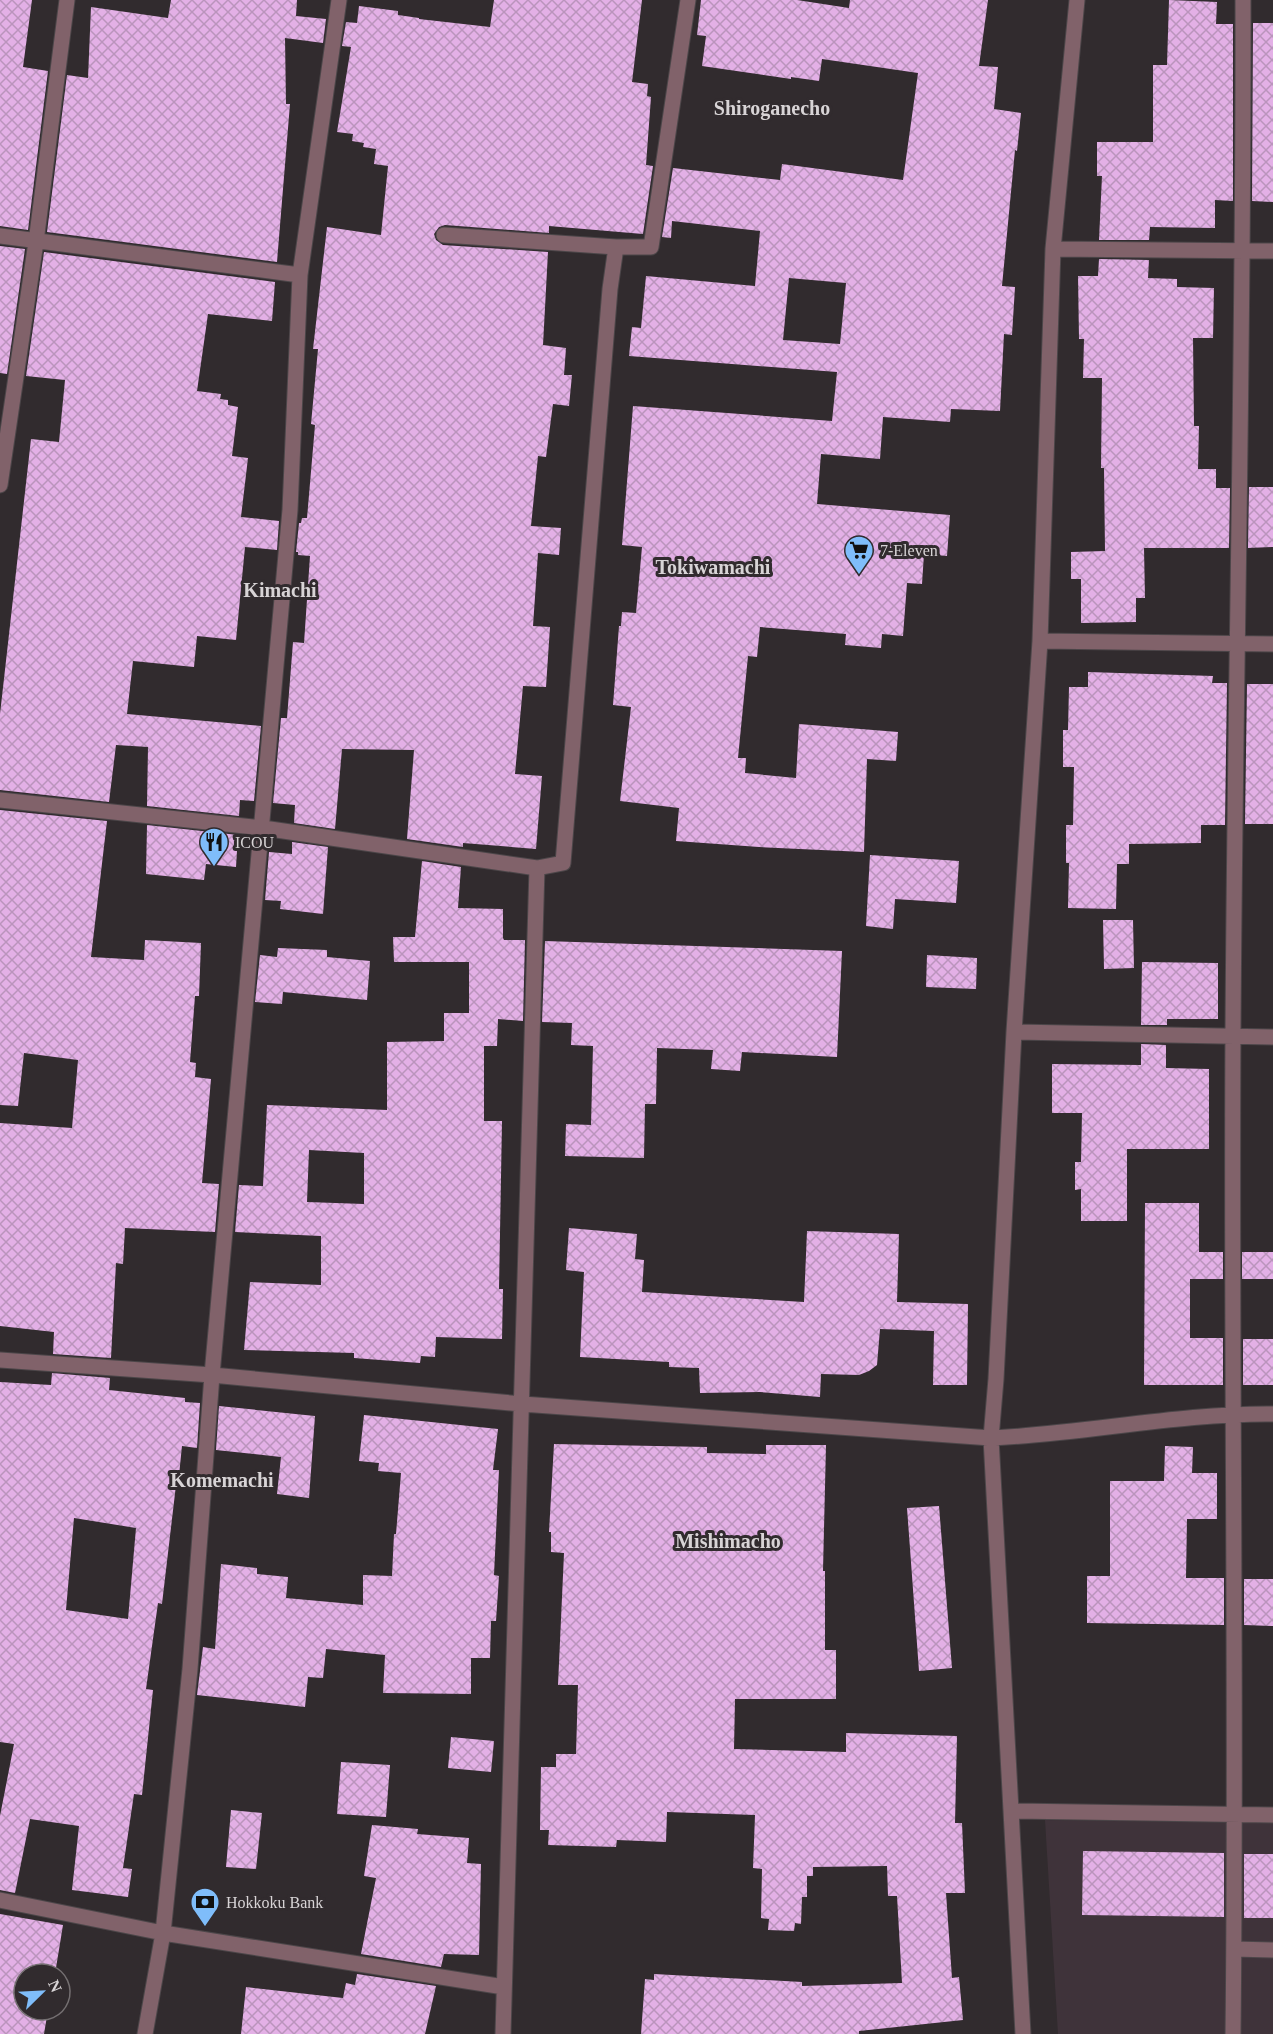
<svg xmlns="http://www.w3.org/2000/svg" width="1273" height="2034" viewBox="0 0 1273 2034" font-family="'Times New Roman',serif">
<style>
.built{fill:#3f333a}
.building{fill:url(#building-cross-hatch);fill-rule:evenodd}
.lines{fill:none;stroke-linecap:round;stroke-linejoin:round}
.minor-casing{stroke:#4c4649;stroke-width:17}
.minor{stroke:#81626a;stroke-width:15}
.labels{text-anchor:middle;stroke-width:6;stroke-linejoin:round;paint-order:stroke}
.poi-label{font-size:16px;fill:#d8d4d6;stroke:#312b2e;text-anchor:start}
.quarter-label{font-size:20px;font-weight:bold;fill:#d8d4d6;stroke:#312b2e}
</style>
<defs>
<pattern id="building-cross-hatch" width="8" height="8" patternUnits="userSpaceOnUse" patternTransform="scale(1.5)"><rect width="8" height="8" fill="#e3b0e6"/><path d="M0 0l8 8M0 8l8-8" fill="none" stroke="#ba94bc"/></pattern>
</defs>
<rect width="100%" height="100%" fill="#312b2e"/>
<path class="built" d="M1045,1820L1273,1823V2034H1058Z"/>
<path class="building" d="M0,0H32L23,67L48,71L28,230L0,226Z
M171,0H297L296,16L326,19L323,43L285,38L286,104H290L277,262L47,232L67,75L88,78L91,7L168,18Z
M494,0H642L632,82L648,84L647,96L651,97L646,165L653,166L643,234L549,226V233L445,225L439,227L434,234L436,240L443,245L548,252L543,345L566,348L564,375H572L569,406L553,404L546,457L538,456L531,526L561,528L559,555L538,553L533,626L550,627L546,687L523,686L515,774L542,776L536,849L463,843V847L407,839L414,750L342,749L335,829L294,823L295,805L273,803L281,718H287L293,642L304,643L310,556L298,555V552H296L299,523H301L302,518H307L315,425L311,424L318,349H313L327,227L381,235L388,166L374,164L376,149L363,147L364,143L352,141L353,134L337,132L351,47L342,46L346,22L357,23L359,6L398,11V15L419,18V19L490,27Z
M701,0H797L849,8L850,0H988L979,66L998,67L994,109L1021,113L1017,151L1015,150L1002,286L1015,287L1012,335L1004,334L1000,411L951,409L950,422L883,417L880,459L821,454L817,504L950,515L947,556L924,554L922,584L907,583L903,636L882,634L881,648L845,645L846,634L760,627L757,657L748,656L738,758H746L745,773L796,778L799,724L898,732L896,761L867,759L864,852L759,847L676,841L679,808L620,801L631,707L613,705L619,626H621L622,612L636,613L642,547L622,545L633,406L832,421L837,372L629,356L632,327L641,328L646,276L755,286L760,231L672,221L671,238L662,237L673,168L780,180L782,164L903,180L918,73L822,59L819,81L791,77V79L702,66L706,36L697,35ZM789,278L846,283L840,344L783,340Z
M1169,0L1217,2L1216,24H1233V201L1215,200V228L1150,227L1149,240H1099L1102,176H1097V142H1153V65H1167Z
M1253,23H1273V202L1252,201Z
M0,246L25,249L7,374L0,373Z
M44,252L275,282L272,321L208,314L197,391L221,394L220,399L228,400V405L238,407L232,456L248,458L241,517L279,521L277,550L245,547L236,640L197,636L194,667L133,661L127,714L261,726L254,801L240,800L239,816L147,806L148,747L116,745L109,802L0,790V714L31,439L59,442L65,380L26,376Z
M1099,259L1149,260L1148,278L1177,279V287L1214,288L1213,338H1193L1194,426H1199L1198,469H1216V488H1230L1229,548H1144L1145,598H1136V622L1081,623V579H1071V552L1105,551L1104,468H1101L1102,378H1083L1084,339H1079L1078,276H1098Z
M1249,487H1273V547L1248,548Z
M1088,672L1213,676L1212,683H1227L1225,825H1201V843L1129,844V864H1117L1116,909L1068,908L1069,863H1066V825H1073L1074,767H1063V730H1068L1069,687H1088Z
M1247,684H1273V824H1245Z
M0,810L107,821L91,957L144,960L145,940L201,943L199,996H195L190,1062L196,1063L195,1077L211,1079L202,1183L219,1184L215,1232L125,1228L123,1264L116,1263L111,1358L53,1354L54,1332L0,1326V1123L72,1128L78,1060L24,1053L18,1106L0,1105Z
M147,825L238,835L236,867L206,864L204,880L146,874Z
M292,842L328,847L323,914L280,909L281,901L265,900L269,852L292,854Z
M870,855L959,861L956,903L895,899L893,929L866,926Z
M422,861L461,867L458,908L503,909V938L504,940H525L523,1021L498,1019L497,1046H484V1121H502L499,1289H503L502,1339L436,1337L435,1357L421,1356L420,1363L354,1358V1353L244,1350L250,1282L321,1285V1236L235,1232L239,1185L263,1186L267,1105L387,1110V1042L444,1041V1013H469V962H394L393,937H415ZM309,1150L364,1153V1204L307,1202Z
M1103,920H1133L1134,968L1104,969Z
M545,941L842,951L837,1057L742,1052L740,1071L711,1069L713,1050L657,1048L656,1104H645L644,1158L565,1156L566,1124L591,1125L593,1046L571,1045L572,1023L542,1022Z
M278,948L327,950V957L370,961L367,1000L283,992L282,1004L255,1002L260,955L277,957Z
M927,955L977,958L976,989L926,987Z
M1142,962L1218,963V1019H1167V1025H1141Z
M1141,1044L1166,1045V1068L1209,1069V1149H1127V1221H1081V1189L1075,1190V1162H1081L1082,1113H1052V1064L1141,1065Z
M1145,1203H1199V1252H1223V1279H1190V1338H1223V1385H1144Z
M569,1228L637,1234L635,1259L644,1260L642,1292L804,1302L807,1231L899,1234L897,1302L968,1304L967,1385H933L934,1331L880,1329L877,1365L869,1371L859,1375L821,1374L820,1397L760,1392L700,1393L699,1368L669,1367V1362L580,1357L584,1272L566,1270Z
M1242,1252H1273V1279H1242Z
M1243,1339H1273V1385H1243Z
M52,1373L110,1378L109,1390L185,1398V1402L200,1403L197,1448L182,1446L178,1485H176L162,1604L158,1603L146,1689L153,1690L142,1795L134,1794L123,1868L132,1869L128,1897L72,1890L79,1826L30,1819L15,1893L0,1890V1816L14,1744L0,1742V1382L51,1385ZM74,1518L136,1528L128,1619L66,1610Z
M219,1406L315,1416L309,1498L277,1494L281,1457L216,1450Z
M364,1415L498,1429L493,1470H499L494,1575L499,1576L496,1621H491L490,1658H471V1694L383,1693L385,1655L326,1649L323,1678L308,1677L305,1707L197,1695L203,1647L215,1649L221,1564L257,1568V1574L288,1577L286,1598L363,1605V1575L392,1576L394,1534H396L401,1473L378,1471L379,1463L359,1461Z
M554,1444L707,1447V1453L766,1454V1445H826L823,1571H825V1650H836V1699H735L734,1749L846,1752V1733L957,1736L955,1823H962L965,1893H946L952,1978L959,1977L963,2020L859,2031V2034H641L645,1979L654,1980V1974L802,1982V1986L902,1983L897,1896H888L887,1866L813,1867V1876H807V1897H802L801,1924L795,1923L794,1931L768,1930L769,1919L761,1918L762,1869L753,1868L755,1815L667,1812L666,1842L617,1840L616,1847L548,1845L549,1830H540L541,1767H556V1754H576L578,1685H558L564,1553L551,1552V1532H549Z
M1165,1446L1193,1447L1192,1473H1217V1519H1187L1186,1578H1224V1625L1087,1623V1576H1110V1481H1164Z
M939,1506L952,1668L919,1671L907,1508Z
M1244,1579H1273V1626L1244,1625Z
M451,1737L494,1741L491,1772L448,1768Z
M341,1762L390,1765L386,1817L337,1814Z
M231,1810L262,1813L256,1869L226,1867Z
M372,1825L418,1829L417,1834L469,1838L467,1863L481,1864L479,1955L444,1954L441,1967L361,1954L376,1878L364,1876Z
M1083,1851L1224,1853V1917L1082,1915Z
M1244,1854H1273V1918H1244Z
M0,1914L63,1925L55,1974H24V2010H48L44,2034H0Z
M357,1974L436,1986L425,2034H241L246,1987L343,1998L346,1983L355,1985Z"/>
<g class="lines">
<g class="minor-casing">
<path id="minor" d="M444,235L616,247H651L688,0
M0,236L300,275
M1053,249L1273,251
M0,485L36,242L67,0
M1040,641L1273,644
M0,800L263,828L537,868L563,863L610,289L616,247
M1014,1032L1273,1037
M0,1360L212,1375L522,1404L991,1438C1085,1434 1179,1413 1273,1414
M1011,1811L1273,1815
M0,1900L163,1933L504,1987
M1234,1949L1273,1950
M145,2034L163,1933L190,1669L212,1375L290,510L300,275L339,0
M503,2034L537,868
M1023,2034L991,1438L996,1379L1014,1032L1040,641L1053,249L1077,0
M1233,2034C1237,1700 1231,1366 1233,1032C1235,688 1244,344 1243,0"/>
</g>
<use href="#minor" class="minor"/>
</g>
<defs>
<g id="supermarket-pin" transform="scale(1.5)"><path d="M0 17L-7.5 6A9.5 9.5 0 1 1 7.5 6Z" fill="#7fbdfa" stroke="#312b2e"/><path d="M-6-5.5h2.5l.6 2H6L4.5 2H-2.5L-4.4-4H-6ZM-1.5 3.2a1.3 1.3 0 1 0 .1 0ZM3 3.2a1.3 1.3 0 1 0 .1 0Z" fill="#111"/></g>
<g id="restaurant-pin" transform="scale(1.5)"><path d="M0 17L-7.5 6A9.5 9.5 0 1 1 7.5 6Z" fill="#7fbdfa" stroke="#312b2e"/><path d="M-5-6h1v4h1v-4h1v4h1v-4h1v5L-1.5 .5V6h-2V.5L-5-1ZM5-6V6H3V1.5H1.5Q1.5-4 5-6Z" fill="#111"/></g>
<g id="bank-pin" transform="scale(1.5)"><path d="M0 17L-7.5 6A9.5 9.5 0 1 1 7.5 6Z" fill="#7fbdfa" stroke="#312b2e"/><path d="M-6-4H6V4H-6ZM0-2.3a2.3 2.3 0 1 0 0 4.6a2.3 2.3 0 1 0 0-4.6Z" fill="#111"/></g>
</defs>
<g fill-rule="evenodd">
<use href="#supermarket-pin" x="859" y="550"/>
<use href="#restaurant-pin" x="214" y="842"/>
<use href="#bank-pin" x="205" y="1902"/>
</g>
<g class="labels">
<g class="poi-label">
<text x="880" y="556">7-Eleven</text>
<text x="235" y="848">ICOU</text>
<text x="226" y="1908">Hokkoku Bank</text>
</g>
<g class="quarter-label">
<text x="772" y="115">Shiroganecho</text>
<text x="713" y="574">Tokiwamachi</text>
<text x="280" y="597">Kimachi</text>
<text x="222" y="1487">Komemachi</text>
<text x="728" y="1548">Mishimacho</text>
</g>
</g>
<g transform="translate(42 1992) rotate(66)"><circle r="28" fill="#312b2e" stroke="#746f71" stroke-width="1.5"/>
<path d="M0-4.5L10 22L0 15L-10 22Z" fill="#7fbdfa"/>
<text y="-9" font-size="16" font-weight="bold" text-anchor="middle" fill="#d8d4d6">N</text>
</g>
</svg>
